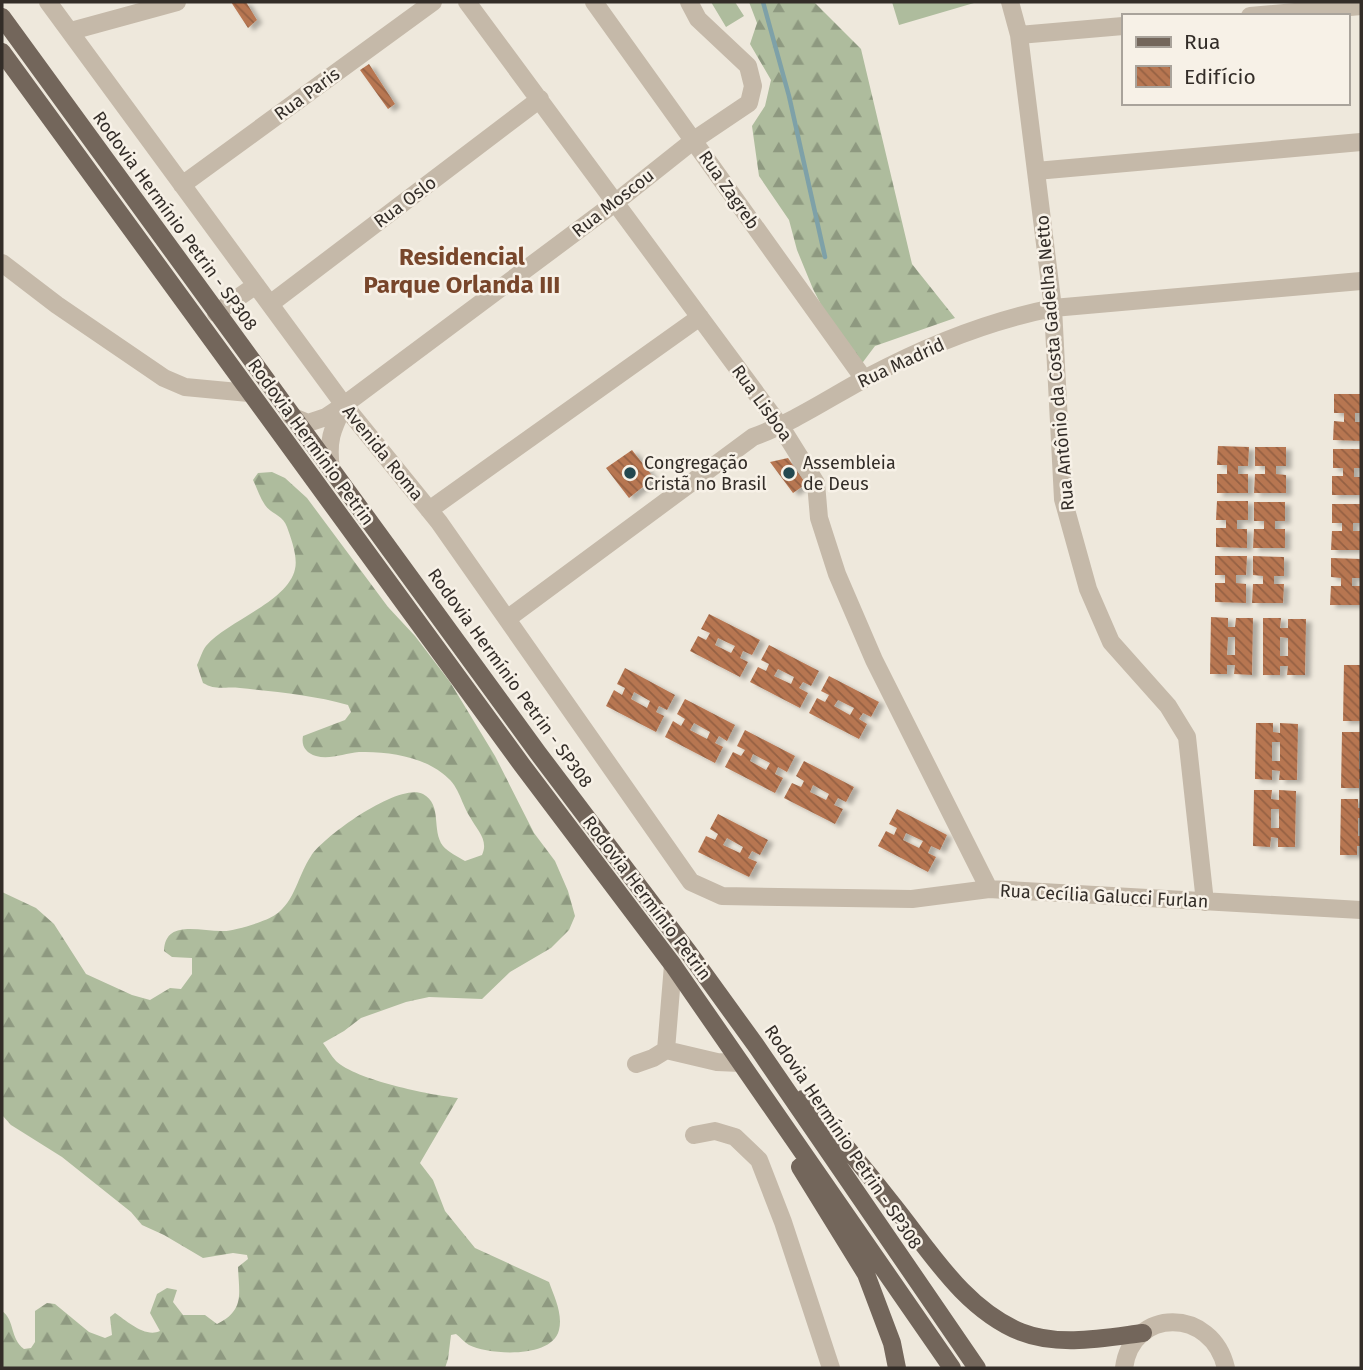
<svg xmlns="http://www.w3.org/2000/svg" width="1363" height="1370" viewBox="0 0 1363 1370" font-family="'Fira Sans',sans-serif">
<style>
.forest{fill:url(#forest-firs)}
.pitch{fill:#aebc9d}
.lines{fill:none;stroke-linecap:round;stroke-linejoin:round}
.stream{stroke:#7ea1a8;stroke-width:4.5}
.building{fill:url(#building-back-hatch);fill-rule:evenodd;filter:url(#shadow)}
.minor{stroke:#c5b9a9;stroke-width:18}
.major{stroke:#73665b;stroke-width:18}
.poi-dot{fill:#23474f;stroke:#f7f1e7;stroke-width:2.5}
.labels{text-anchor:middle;stroke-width:5;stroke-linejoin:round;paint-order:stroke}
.street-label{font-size:18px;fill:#332d28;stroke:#f7f1e7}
.poi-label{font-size:18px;fill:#332d28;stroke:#f7f1e7;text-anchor:start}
.district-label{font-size:24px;font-weight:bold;fill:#78462b;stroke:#f7f1e7}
</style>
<defs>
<pattern id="forest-firs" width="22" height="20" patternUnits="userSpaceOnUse" patternTransform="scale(1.75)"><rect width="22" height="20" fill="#aebc9d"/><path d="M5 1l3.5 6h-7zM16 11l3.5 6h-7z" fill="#8e9980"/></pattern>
<pattern id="building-back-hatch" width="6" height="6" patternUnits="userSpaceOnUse" patternTransform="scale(1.75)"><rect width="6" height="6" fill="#b77651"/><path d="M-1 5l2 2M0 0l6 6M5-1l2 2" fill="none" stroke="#956143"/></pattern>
<filter id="shadow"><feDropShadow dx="5.5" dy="3" stdDeviation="2" flood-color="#0004"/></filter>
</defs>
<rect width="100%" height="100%" fill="#eee8dc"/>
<path class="forest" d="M749,2H814L861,49L912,264L955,318L875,346L860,366L840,342L813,289L797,250L789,220L759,176L752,126L765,106L771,80L750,44L757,23Z
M272,472L285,478L307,498L388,607L415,636L450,682L495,756L534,833L555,861L568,891L575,916L569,930L551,948L510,972L482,999L429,997L406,1002L361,1018L344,1031L323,1043C327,1048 331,1056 336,1061C356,1080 430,1095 458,1098L420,1163L433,1180L445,1211L475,1248L549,1282C554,1296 563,1314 559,1330C552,1359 489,1355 469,1345C464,1342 460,1337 456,1334L451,1335L448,1359L445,1368H2V1311C15,1320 10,1339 24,1349L31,1348L35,1342V1311L47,1303L55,1304L89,1332L105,1338L112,1335L110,1317L115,1313C127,1321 145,1338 160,1331L150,1313L157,1294L167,1288L177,1290L173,1302L183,1315H205L217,1324C245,1310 239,1294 238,1267L248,1259L247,1255L233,1253L203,1258L164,1235L142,1225L131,1212L62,1157L11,1125L2,1115V892L36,908L54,924L86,974L132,995L150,1000L170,988L181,989L192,974V958L172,957L164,951C165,918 202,932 224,931C234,931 267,921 275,915C295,902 298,875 311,856C324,836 399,782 423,794C443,805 431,830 443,846C448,852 458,857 465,861L482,855C489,840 477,830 470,817C459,799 460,786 442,773C420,756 386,751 359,752C345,753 330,760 316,756C306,753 301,746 303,736L345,720L351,712L348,705C313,695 276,692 240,688C224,686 217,691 203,683L197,665C200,659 202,651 206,646C227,621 288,602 295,569C298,557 291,538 287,527C283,515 271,514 265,505C260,498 257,488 253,480L258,473Z"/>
<path class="pitch" d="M711,2H735L744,16L726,27Z
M892,2H974V3L899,25Z"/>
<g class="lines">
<path class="stream" d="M763,2L789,96L825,257"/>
</g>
<path class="building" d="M231,2H246L257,20L248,28Z
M369,64L395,104L388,109L360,70Z
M1334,394H1361V413H1355V422H1361V441L1333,440L1334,421L1344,422V413H1334Z
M1218,446L1249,447L1248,466H1238V474H1248V493H1217V474H1227V465H1217Z
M1255,447H1286V466H1276V474L1286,475V493H1254L1255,474H1265V466H1255Z
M1333,449H1361V468H1354V477H1361V495H1332V476H1343V468H1333Z
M632,450L654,478L629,498L606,468Z
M788,458L806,484L793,493L770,462Z
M1217,501H1248V520H1237V529H1247V548L1216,547V528H1226V520H1216Z
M1254,502H1285V521H1275V529H1285V548H1253L1254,529H1264V521H1254Z
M1332,504H1361V523H1353V531H1361V550H1331L1332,531H1342V523H1332Z
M1215,556H1247L1246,575H1236V583L1246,584V603L1215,602V583H1225V575H1215Z
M1253,556L1284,557V576H1274V584H1284L1283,603H1252L1253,584H1263V576L1253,575Z
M1331,558L1361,559V578H1352V586H1361V605H1330L1331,586H1341V578L1331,577Z
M709,614L760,640L752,655L743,651L740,658L748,662L740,677L690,651L698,636L706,640L710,633L701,629ZM718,638L735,646L731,653L715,645Z
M1211,617L1228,618V627H1235L1236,618H1253L1252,675L1234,674L1235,665H1227V674H1210ZM1228,637H1235V655H1227Z
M1263,618H1281L1280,628H1288V619H1306L1305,675H1287L1288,666H1280V675H1263ZM1280,637L1288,638V656H1280Z
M769,645L819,671L811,686L803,682L799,688L808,693L800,708L750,682L758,667L766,671L769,664L761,660ZM778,669L794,677L791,684L774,676Z
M1344,665H1361L1360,721H1343Z
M625,668L675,695L667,710L659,706L656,712L664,716L656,732L606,706L614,690L622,695L625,688L617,684ZM634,692L650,701L647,708L631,699Z
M829,676L879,702L871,717L863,713L859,719L867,724L859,739L809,713L817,698L825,702L829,695L821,691ZM838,700L854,708L850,715L834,706Z
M685,699L735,725L727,741L719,736L715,743L723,747L715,763L665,737L673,721L681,726L685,719L677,714ZM694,723L710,732L707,739L690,730Z
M1256,723H1273V732L1280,733V723L1298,724L1297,780H1279L1280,771L1272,770V780L1255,779ZM1272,742H1280V761H1272Z
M745,730L795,756L787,772L778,767L775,774L783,778L775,793L725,767L733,752L741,756L745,750L737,746ZM753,754L770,763L766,770L750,761Z
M1342,732H1360L1361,751H1359V769H1361V779H1359V788H1341Z
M804,761L854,787L846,802L838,798L834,805L843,809L835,824L784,798L792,783L801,787L804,781L796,776ZM813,785L829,794L826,800L810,792Z
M1254,790H1272L1271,799L1279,800V790L1296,791L1295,847H1278V838L1271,837L1270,847L1253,846ZM1271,809H1279V828H1271Z
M1341,799H1358V808H1361V818H1358V836H1361V846H1357V855H1340Z
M897,809L947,835L940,850L931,846L928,853L936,857L928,872L878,846L886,831L894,835L897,828L889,824ZM906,833L923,841L919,848L903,840Z
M718,814L768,840L760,855L752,851L748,858L757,862L749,877L698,852L706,836L715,840L718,834L710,829ZM727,838L743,847L740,853L723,845Z"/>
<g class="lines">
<path class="minor" d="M48,2L344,405L439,522L691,882L722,896L912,899L989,889L1361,910
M467,2L781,427L816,483L819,518L837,574L874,660L989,889
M594,2L864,379
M1010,2L1019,35L1053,308L1063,499L1088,589L1111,642L1168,706L1187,737L1205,902
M1250,16L1361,6
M71,31L177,2
M1019,35L1123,26
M1036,171L1361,142
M182,185L433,2
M2,263L57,305L164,378L185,387L249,393
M270,304L540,99
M216,313L256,285
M344,405L616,202L694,140L749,103L753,86L748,66L698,19L689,2
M291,416L308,423L326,417L344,405C332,430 327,440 331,469
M429,510L700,317
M507,619L753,437C794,422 829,398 868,377C926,346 988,321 1053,308L1361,281
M666,1050L673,965
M636,1064L653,1058L666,1050L717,1062L741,1063
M694,1135L715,1131L735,1137L759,1160L783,1222L831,1368
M1124,1368C1132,1307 1212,1307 1226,1368"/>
<path class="major" d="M2,17L538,753L689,953L757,1047L977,1368
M2,52L522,765L673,965L952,1368
M803,1099C835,1133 865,1169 893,1205C930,1251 964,1309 1021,1332C1059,1347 1104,1338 1143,1333
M800,1167L866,1274L892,1343L897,1368"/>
</g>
<g class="poi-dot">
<circle cx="630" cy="473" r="7"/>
<circle cx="789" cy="473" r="7"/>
</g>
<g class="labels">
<g class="street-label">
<text transform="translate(307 94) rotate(-36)" y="6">Rua Paris</text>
<text transform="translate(729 190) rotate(55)" y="6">Rua Zagreb</text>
<text transform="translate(405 202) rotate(-37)" y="6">Rua Oslo</text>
<text transform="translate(613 203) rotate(-38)" y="6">Rua Moscou</text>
<text transform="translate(175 221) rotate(54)" y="6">Rodovia Hermínio Petrin - SP308</text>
<text transform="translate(901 363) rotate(-25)" y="6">Rua Madrid</text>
<text transform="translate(1055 363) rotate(-95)" y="6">Rua Antônio da Costa Gadelha Netto</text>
<text transform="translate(762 403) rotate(54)" y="6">Rua Lisboa</text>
<text transform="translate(311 442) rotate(54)" y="6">Rodovia Hermínio Petrin</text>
<text transform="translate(383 453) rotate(51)" y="6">Avenida Roma</text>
<text transform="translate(510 678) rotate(54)" y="6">Rodovia Hermínio Petrin - SP308</text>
<text transform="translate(1104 896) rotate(3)" y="6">Rua Cecília Galucci Furlan</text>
<text transform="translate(647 898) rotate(53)" y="6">Rodovia Hermínio Petrin</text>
<text transform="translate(843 1137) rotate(56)" y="6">Rodovia Hermínio Petrin - SP308</text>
</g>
<g class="poi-label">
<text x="644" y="469">Congregação<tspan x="644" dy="21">Cristã no Brasil</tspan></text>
<text x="803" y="469">Assembleia<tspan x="803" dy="21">de Deus</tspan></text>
</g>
<g class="district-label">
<text x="462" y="265">Residencial<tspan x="462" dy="28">Parque Orlanda III</tspan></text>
</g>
</g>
<rect width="1363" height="1370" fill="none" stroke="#332d28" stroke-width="7"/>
<rect x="1122" y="14" width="228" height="91" fill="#f7f1e7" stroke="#a9a39b" stroke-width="2"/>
<rect x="1136" y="37" width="35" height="10" fill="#73665b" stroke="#a9a39b" stroke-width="2"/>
<text x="1184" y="49" font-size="21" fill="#332d28">Rua</text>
<rect x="1136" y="66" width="35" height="21" fill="url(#building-back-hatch)" stroke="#a9a39b" stroke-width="2"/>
<text x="1184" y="84" font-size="21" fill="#332d28">Edifício</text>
</svg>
